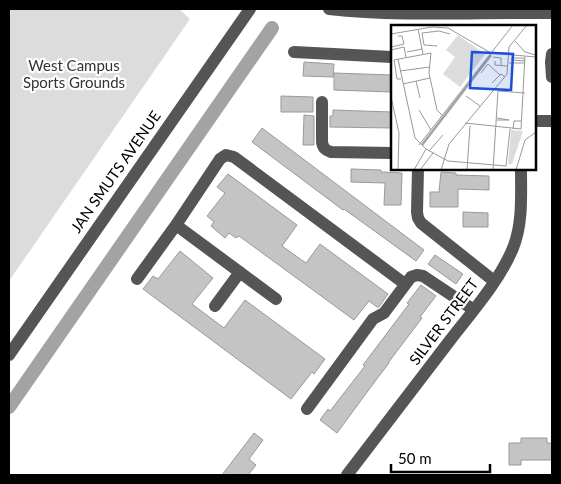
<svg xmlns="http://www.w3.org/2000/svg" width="561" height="484" viewBox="0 0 561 484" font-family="Lato,sans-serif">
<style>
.green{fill:#dcdcdc}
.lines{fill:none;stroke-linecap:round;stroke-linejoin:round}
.canal{stroke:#a3a3a3;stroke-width:14}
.building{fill:#c4c4c4;stroke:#999}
.minor{stroke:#555;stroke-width:12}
.labels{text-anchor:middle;stroke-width:4.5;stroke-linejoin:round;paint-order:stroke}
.park-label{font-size:15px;fill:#333;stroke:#fff}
.street-label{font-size:15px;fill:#000;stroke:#fff}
.inset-river{fill:none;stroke:#a3a3a3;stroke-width:2.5}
.inset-road{fill:none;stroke:#999;stroke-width:1}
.view{fill:#1d4ed8;fill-opacity:0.15;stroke:#1d4ed8;stroke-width:2.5}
.inset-edge{fill:none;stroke:#000;stroke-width:2.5}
</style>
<rect width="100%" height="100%" fill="#fff"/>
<path class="green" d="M9,9H179L190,19L9,281Z"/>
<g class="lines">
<path class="canal" d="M9,407L272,28"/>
</g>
<path class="building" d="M304,62L334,64L333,77L303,76Z
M334,73L392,75V92L334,90Z
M281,96L313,97V112H281Z
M333,110L392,112V128L330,127V116H333Z
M304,115L314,116V145H303Z
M262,128L424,250L416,261L344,209L343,210L252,142Z
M351,169L381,170V172L402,173L401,205H384L385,183L351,182Z
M441,172L456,173V175L489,176V190L458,189V207H430V192H439Z
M228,174L297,225L282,246L306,263L320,244L388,294L379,307H377L369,301L354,320L239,236L236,238L229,233L225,238L211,226L214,222L207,216L225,193L217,187Z
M463,212L488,213V227H463Z
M180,251L213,278L192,304L224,328L245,300L325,359L314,374L312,372L291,399L143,289L153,276L158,279Z
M435,255L463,274L456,284L428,264Z
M421,285L436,296L420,317L422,318L388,363H389L376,380L337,433L320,420L328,409L330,411L365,366L363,365L409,304L407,303Z
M254,433L263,440L249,459L256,465L248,475H222Z
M521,438H547V443H552V460H521V465H509V443H521Z"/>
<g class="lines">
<path class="minor" d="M329,9C403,17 478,12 552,13
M294,52L392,57
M552,54L551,62L552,77
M322,102V142C323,148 325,150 331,152L392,153
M535,121H552
M418,169L417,212L418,218L421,223L494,281
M176,225L276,299
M137,279L176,225L220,159L226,155L234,157L405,284
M215,306L240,272
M9,355L250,9
M307,409L373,319L384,313L411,277L417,275L423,276L474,310
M347,475C381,430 416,385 451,339C472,312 500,280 513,248C523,224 521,194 521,169"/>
</g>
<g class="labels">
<g class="park-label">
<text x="74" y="71">West Campus<tspan x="74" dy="17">Sports Grounds</tspan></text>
</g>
<g class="street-label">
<text transform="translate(116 172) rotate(-55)" y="5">JAN SMUTS AVENUE</text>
<text transform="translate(444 322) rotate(-53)" y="5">SILVER STREET</text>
</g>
</g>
<g transform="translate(391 25)">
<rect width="145" height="145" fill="#fff"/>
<path d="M67,10L94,29L69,62L52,49L64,32L55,25ZM120,105L132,106L121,139H117Z" fill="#dcdcdc"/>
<path class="inset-river" d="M31,120L100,30"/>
<path class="inset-road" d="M27,4L32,29M0,9L41,2L57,3L100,28L145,32M124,16L134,27L145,30M46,21L33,20L31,8L48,6L59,9M0,22L13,19L11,11H7M0,25L13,22L15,32M16,27L31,24M102,32L110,33V40M132,33L134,36L121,35V33ZM7,34L24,113L35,124L57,136L115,141L119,104M104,36V40L116,41M118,38H134M9,46L39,42M90,48L97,39L109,50M10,54H6L3,35L40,28L38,48L46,85L51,90M25,56L29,73M101,58L110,49L114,52M12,59L39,53M107,66L134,68M75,71L89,81M0,72L8,108L7,145M28,85L40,105M106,95H118L106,93M74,98L130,104L134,31M122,104L123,96H131M28,120L122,0M38,126L52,110M23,145L35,124M29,145L42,128M50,145L58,119L116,49L118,22L136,0M76,145L79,101M102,145L107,66M125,145L134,115L145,107"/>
<path class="view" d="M81,27L122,29L120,65L79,63Z"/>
<rect width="145" height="145" class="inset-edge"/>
</g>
<rect width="561" height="484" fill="none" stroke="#000000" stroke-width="20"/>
<path d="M391 464v8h99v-8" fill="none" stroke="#000000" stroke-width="2.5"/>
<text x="398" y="464" font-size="15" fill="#000000" stroke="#ffffff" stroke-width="4" paint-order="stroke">50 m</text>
</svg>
